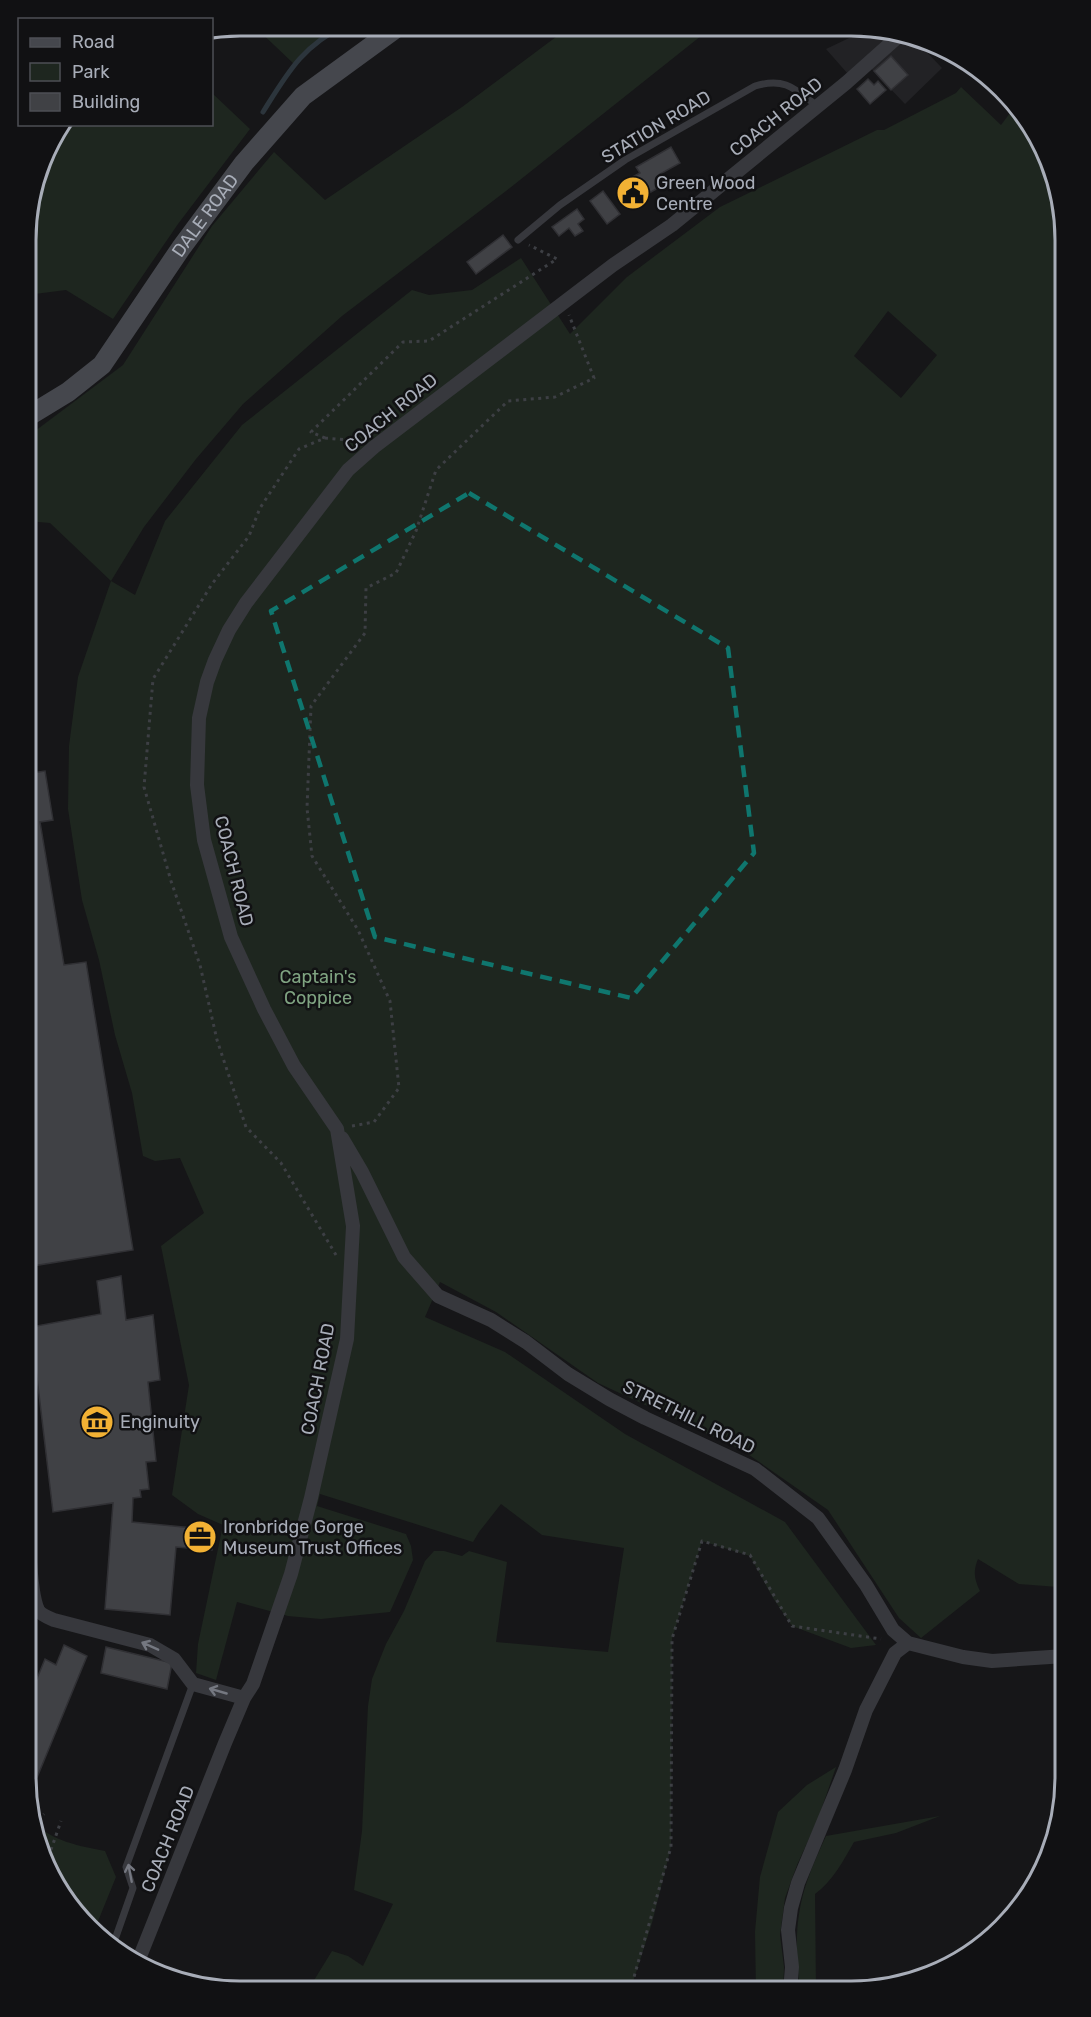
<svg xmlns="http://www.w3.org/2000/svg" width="1091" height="2017" viewBox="0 0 1091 2017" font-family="Rubik,sans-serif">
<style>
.built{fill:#222225}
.green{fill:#1e261f;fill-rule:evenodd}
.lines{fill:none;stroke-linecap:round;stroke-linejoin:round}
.stream{stroke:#2c353c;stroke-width:5}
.building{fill:#404145;stroke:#303034;stroke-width:1.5}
.path{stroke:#3d3f44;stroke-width:3;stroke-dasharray:3 4.5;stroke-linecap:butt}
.lane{stroke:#37383d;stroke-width:7}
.street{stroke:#37383d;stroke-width:14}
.secondary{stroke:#45474d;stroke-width:20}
.oneway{stroke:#757881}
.marked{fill:none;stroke:#0f766e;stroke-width:4.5;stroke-dasharray:12 8;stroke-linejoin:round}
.labels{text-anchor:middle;stroke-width:5;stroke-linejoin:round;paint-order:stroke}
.street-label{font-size:18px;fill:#a8adb8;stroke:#111113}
.poi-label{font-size:18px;fill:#a8adb8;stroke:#111113;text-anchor:start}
.park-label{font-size:18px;fill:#7fa381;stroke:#111113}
.rim{fill:none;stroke:#a8adb8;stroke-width:3}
</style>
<rect width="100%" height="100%" fill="#161618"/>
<path class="built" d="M868,29L893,30L917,42L942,68L905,104L863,60L848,74L826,49Z"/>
<path class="green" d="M254,26H344L324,36L294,64Z
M568,28H711L506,191L342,316L243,404L196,459L144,527L111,581L135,595L165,521L242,425L412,290L429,295L472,290L521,258L570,334L627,277L720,207L877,130H884L956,93L961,87L1001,125L1013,109L1054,171L1065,240V1651L1061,1652L1058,1587L1019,1584L978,1559C973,1571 974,1579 980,1591L921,1638L899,1618L828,1510L742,1450L598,1383L496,1312L440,1282L425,1317L505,1352L625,1434L785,1522L876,1645L851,1648L792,1626L773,1598L750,1556L702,1541L672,1639L671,1847L652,1923L630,1991L308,1990L332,1951L348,1956L363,1966L393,1904L354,1890L362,1831L368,1706L372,1679L386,1644L404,1611L425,1561L434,1551H444L462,1556L469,1551L507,1562L496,1642L608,1652L624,1548L542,1535L501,1504L479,1532L473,1542L320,1494L317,1506L406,1534L411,1546L413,1560L390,1612L321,1619L288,1616L237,1602L216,1680L196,1673L198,1644L223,1525L198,1514L172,1495L189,1385L161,1246L204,1213L180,1158L155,1161L143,1156L132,1093L115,1035L99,960L82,900L68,809L69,746L78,677L111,581L50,523L27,521V437L123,365L212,226L274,152L325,200L462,107ZM888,311L937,355L901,398L854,356Z
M212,93L250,129L178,224L113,319L66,290L27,295V212L48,145L63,125L212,124Z
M836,1767L818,1819L797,1865L785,1898L780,1935L784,1967L783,1991H756L755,1932L760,1877L778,1812L807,1785Z
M940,1816L896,1833L854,1842C843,1861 833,1881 815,1894L816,1991H799C799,1973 796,1952 797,1935C799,1896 810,1871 826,1836Z
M33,1823C54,1841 78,1846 105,1851L116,1877L94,1931L62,1897L37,1846Z"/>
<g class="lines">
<path class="stream" d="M263,112C287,74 302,46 344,26"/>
</g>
<path class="building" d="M891,56L908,75L891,90L874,71Z
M868,79L874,85L878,81L886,90L870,104L857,89Z
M671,147L680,163L660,174L665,184L630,204L619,184L640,173L636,167Z
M603,191L620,214L607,224L590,201Z
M577,209L584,219L578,224L583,231L575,236L569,228L559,236L552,227Z
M503,235L512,247L476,274L467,262Z
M45,771L53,820L40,822L64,965L86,962L133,1250L26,1267L27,783L32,773Z
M121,1276L126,1320L153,1315L160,1380L148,1382L156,1461L146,1462L149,1489L140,1490L141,1497L133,1498L132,1522L214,1530L212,1550L176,1547L170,1615L105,1609L113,1503L53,1512L31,1327L101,1314L97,1281Z
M64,1645L87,1656L29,1797L26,1777V1676L36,1681L45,1659L56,1665Z
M106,1647L172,1663L167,1689L101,1673Z"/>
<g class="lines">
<path class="path" d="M325,438L359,441
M352,1126L374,1122L399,1088L390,1001L358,930L312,856L307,808L311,706L365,633L366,588L396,573L416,531L436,470L508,401L555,397L594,378L569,315
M336,1255L281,1163L246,1127L217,1040L200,965L171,881L144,787L153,679L212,584L249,536L260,508L299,449L325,438L311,432L403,342L429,341L557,259L529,245
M33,1825L44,1814
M46,1864L61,1821
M46,1864L52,1870L53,1879
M630,1991L671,1847L672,1639L702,1541L750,1555L792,1626L881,1639"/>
<path class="lane" d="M518,240L560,205L625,160L755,86C785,77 795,89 817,106
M112,1948L133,1888L126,1867L193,1684"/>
<path class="street" d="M342,1138L362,1172L404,1257L438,1296L491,1320L526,1342L568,1374L609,1399L645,1418L755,1469L818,1518L866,1585L893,1630L908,1643L963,1657L992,1661L1065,1656
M26,1525L28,1533C30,1552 30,1594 38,1610C41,1615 49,1618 54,1620L150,1645L174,1659L193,1684L244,1698
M139,1959L225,1743L244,1698L253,1684L291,1574L311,1498L347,1339L353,1226L337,1129L294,1066L264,1009L231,937L204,840L197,785L199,718L207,682L215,660L229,630L246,603L348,470L374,447L613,265L672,225L846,83L901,34
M790,1991L792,1967L788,1930L791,1908L798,1883L845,1770L866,1710L895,1653L908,1643"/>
<path class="secondary" id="s1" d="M27,417L68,392L102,365L181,248L244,163L303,96L399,26"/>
</g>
<defs><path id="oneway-shaft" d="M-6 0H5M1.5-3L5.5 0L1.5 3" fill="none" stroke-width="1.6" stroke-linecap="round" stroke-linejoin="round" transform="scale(1.5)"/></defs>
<g class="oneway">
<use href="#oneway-shaft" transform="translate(150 1646) rotate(-156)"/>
<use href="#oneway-shaft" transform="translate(218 1691) rotate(-164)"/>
<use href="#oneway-shaft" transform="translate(130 1873) rotate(-101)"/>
</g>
<path class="marked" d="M469,493L728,648L754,853L631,998L375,937L271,611Z"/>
<defs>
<g id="civic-disc" transform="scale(1.725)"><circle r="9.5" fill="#f2b134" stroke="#111113"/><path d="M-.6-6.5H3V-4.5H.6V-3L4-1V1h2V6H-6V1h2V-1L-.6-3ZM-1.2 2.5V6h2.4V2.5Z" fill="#111"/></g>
<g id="museum-disc" transform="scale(1.725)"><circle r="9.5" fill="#f2b134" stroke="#111113"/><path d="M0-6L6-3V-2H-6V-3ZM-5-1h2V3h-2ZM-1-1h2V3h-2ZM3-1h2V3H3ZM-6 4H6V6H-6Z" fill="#111"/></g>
<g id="office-disc" transform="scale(1.725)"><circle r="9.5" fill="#f2b134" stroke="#111113"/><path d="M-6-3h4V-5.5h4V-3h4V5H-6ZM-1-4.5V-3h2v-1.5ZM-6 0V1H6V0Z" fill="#111"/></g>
</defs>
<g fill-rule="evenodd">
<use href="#civic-disc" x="633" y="193"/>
<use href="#museum-disc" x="97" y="1422"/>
<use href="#office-disc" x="200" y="1537"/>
</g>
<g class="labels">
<g class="street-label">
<text transform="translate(776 117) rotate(-39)" y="6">COACH ROAD</text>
<text transform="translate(656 127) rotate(-31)" y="6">STATION ROAD</text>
<text dy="6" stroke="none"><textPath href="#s1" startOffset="273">DALE ROAD</textPath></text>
<text transform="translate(391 413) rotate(-39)" y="6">COACH ROAD</text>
<text transform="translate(234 871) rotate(76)" y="6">COACH ROAD</text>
<text transform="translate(318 1379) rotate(-79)" y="6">COACH ROAD</text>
<text transform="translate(689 1417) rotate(26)" y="6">STRETHILL ROAD</text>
<text transform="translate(168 1839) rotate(-68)" y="6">COACH ROAD</text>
</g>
<g class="poi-label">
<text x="656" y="189">Green Wood<tspan x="656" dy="21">Centre</tspan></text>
<text x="120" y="1428">Enginuity</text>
<text x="223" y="1533">Ironbridge Gorge<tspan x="223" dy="21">Museum Trust Offices</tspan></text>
</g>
<g class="park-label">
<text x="318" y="983">Captain's<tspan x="318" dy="21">Coppice</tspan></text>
</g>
</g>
<path d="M0 0H1091V2017H0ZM240 36H851A204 204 0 0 1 1055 240V1777A204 204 0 0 1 851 1981H240A204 204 0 0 1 36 1777V240A204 204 0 0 1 240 36Z" fill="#111113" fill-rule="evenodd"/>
<path class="rim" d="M240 36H851A204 204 0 0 1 1055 240V1777A204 204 0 0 1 851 1981H240A204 204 0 0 1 36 1777V240A204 204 0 0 1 240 36Z"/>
<rect x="18" y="18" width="195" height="108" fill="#111113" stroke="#4d4f55" stroke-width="1.5"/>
<rect x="30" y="38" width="30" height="9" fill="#45474d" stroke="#4d4f55" stroke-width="1.5"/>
<text x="72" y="48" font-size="18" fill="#a8adb8">Road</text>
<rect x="30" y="63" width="30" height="18" fill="#1e261f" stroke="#4d4f55" stroke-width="1.5"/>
<text x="72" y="78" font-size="18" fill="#a8adb8">Park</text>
<rect x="30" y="93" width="30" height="18" fill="#404145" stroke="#4d4f55" stroke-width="1.5"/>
<text x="72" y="108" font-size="18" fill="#a8adb8">Building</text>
</svg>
